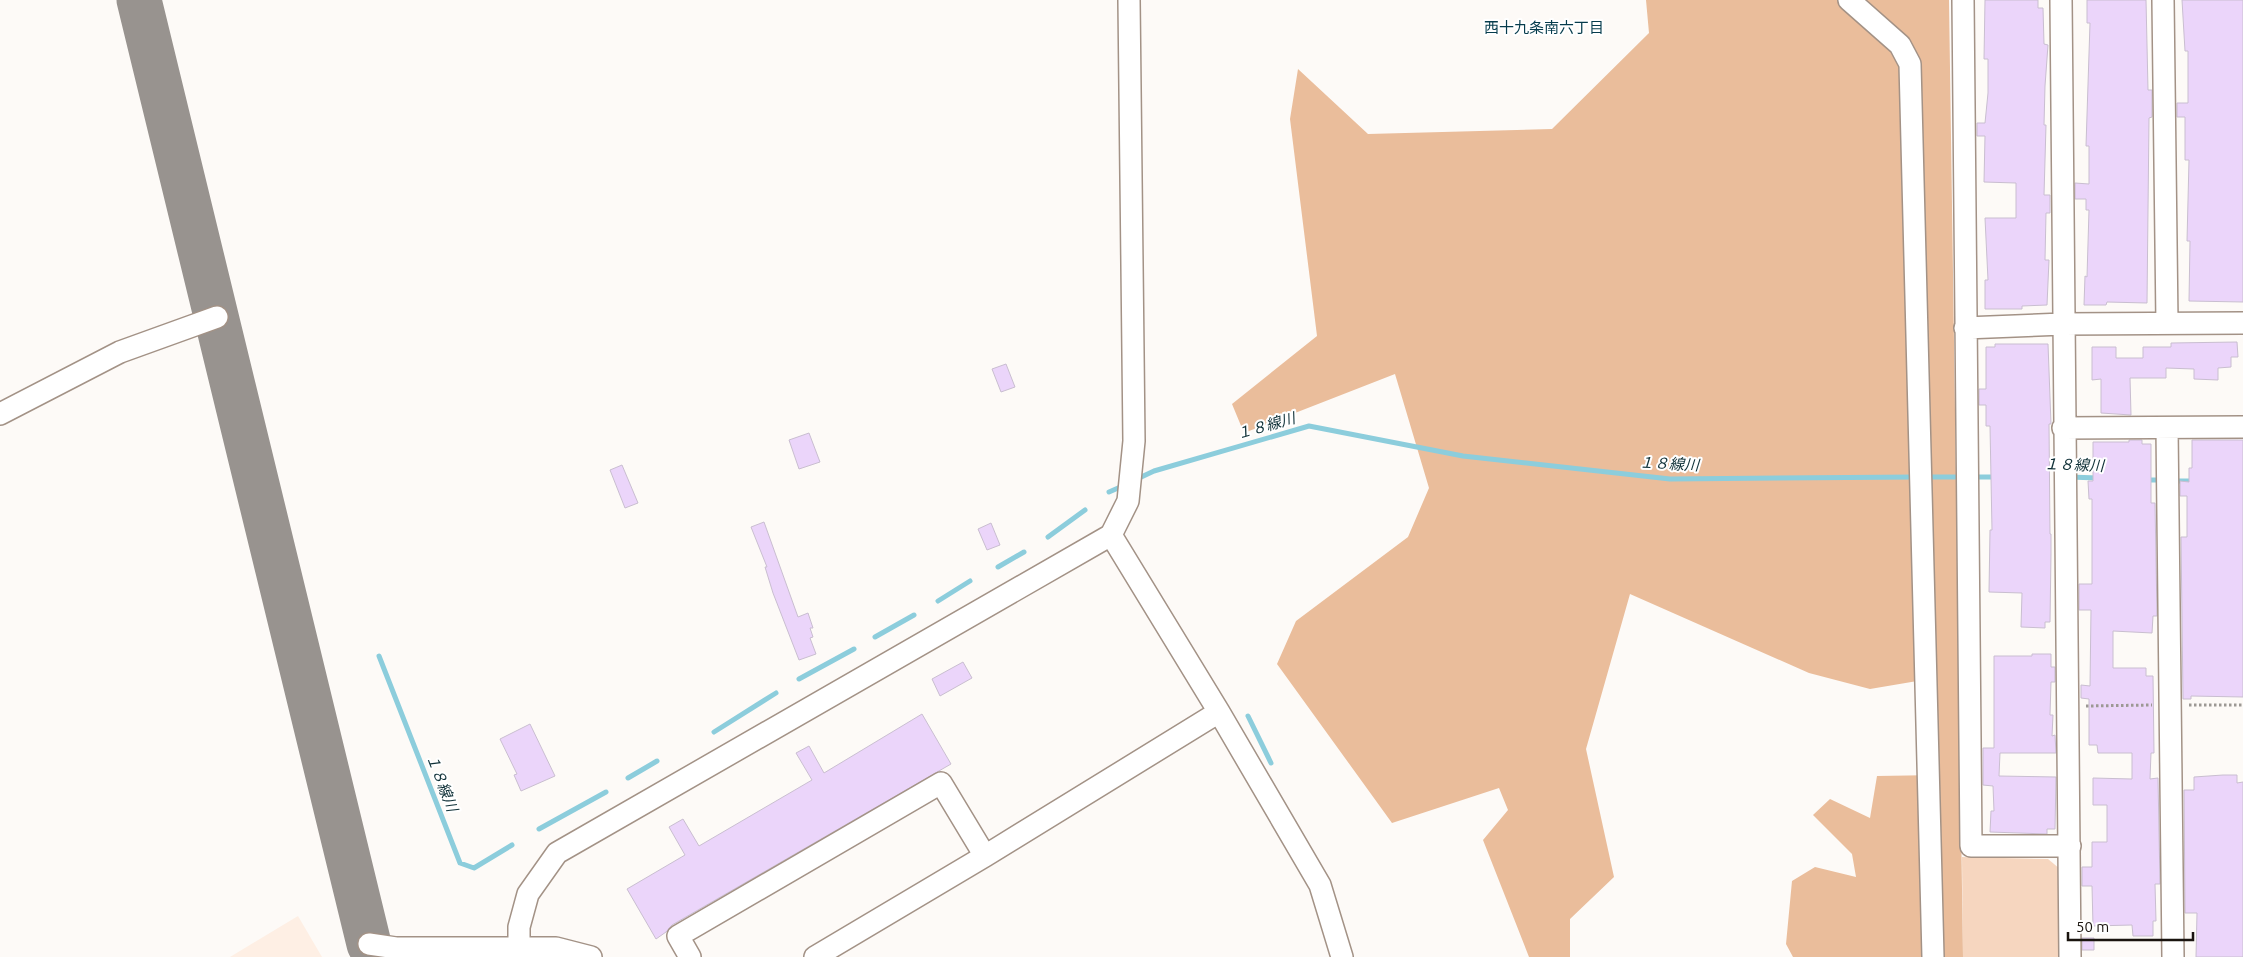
<svg xmlns="http://www.w3.org/2000/svg" width="2243" height="957" viewBox="0 0 2243 957" font-family="Ubuntu,'Noto Sans JP',sans-serif">
<style>
.built{fill:#feefe4}
.green{fill:#f6d6bf}
.forest{fill:#eabd9b}
.lines{fill:none;stroke-linecap:round;stroke-linejoin:round}
.stream{stroke:#8ccddc;stroke-width:5}
.taxiway{stroke:#98938f;stroke-width:45}
.building{fill:#ebd5fa;stroke:#c9bed0}
.minor-casing{stroke:#a39286;stroke-width:24}
.path{stroke:#9c9894;stroke-width:3;stroke-dasharray:2.5 2.5;stroke-linecap:butt}
.minor{stroke:#fff;stroke-width:21}
.labels{text-anchor:middle;stroke-width:4;stroke-linejoin:round;paint-order:stroke}
.neighbourhood-label{font-size:15px;fill:#063c4d;stroke:#fff}
.water-label{font-size:15px;font-style:italic;fill:#103138;stroke:#fff}
</style>
<rect width="100%" height="100%" fill="#fdfaf7"/>
<path class="built" d="M298,916L322,957H230Z"/>
<path class="green" d="M1962,857L2048,859L2060,869L2059,957H1963Z"/>
<path class="forest" d="M1646,0H1949L1963,957H1793L1786,944L1792,881L1815,867L1856,877L1852,854L1813,815L1830,799L1870,818L1877,776L1938,775L1935,678L1870,689L1809,673L1630,594L1586,749L1614,877L1570,919V957H1529L1483,840L1508,810L1499,788L1392,823L1277,664L1296,621L1408,537L1429,488L1395,374L1244,433L1232,404L1317,336L1290,119L1298,69L1368,134L1552,129L1649,33Z"/>
<g class="lines">
<path class="stream" d="M1925,477H1964
M1972,477H1996
M2069,477L2098,478
M1137,479L1154,471L1309,426L1463,456L1670,479L1916,477
M2144,480H2163
M2172,481H2196
M1109,492L1125,485
M1048,537L1085,510
M998,567L1024,552
M938,601L970,581
M875,637L914,615
M379,656L460,863L474,868L512,845
M799,679L854,649
M1248,716L1271,763
M714,732L776,693
M628,778L657,761
M539,829L606,792"/>
<path class="taxiway" d="M139,0L369,944L376,957"/>
</g>
<path class="building" d="M1985,0H2038V8H2043L2044,44L2048,45L2045,86L2044,125H2046L2044,195H2050V213H2046L2045,260H2049L2047,305L2022,306V309H1985V280H1988L1985,218H2016V183L1984,182L1985,136H1977V123H1985L1988,93V59H1984Z
M2087,0H2146L2148,90H2152V117L2149,118L2147,303L2107,302L2106,305H2084L2085,276L2087,277L2089,210H2086V199H2075V183L2089,184V146H2086L2090,23H2087Z
M2182,0H2243V302L2189,301L2190,241H2187L2189,160H2185V117H2177V103H2188V51H2185Z
M2237,342L2238,357H2231V367L2218,368V380L2194,379V369L2166,368V378H2130L2131,415L2101,413V379L2092,380V347H2116V358H2143V347H2171V343Z
M1995,344H2048L2051,424H2049L2050,534H2051V554L2050,622H2045V628L2021,627L2022,593L1989,592L1990,530H1992L1990,426H1986V405H1979V389H1986V347H1995Z
M1006,364L1015,387L1001,392L992,369Z
M809,433L820,462L799,469L789,440Z
M2129,440H2142V444H2151V503H2155L2157,616H2153L2152,633L2113,631V668H2146V676H2153L2154,753H2151L2150,779L2158,778L2160,884H2155L2156,921H2153V936H2133L2132,925L2093,926L2092,886H2082V867H2092V842H2107V805H2093V778L2132,779V753H2098L2097,745H2089V699L2081,698V685L2090,686L2091,610H2079V584H2092V499H2089L2088,481H2093V442H2129Z
M2192,440H2243V697L2191,696V699H2183L2181,537H2187V496H2180V481L2189,482V468H2192Z
M622,465L638,503L625,508L610,470Z
M764,522L798,617L808,613L813,628H810L813,637L810,638L816,654L799,660L773,593L765,567H767L751,527Z
M991,523L1000,545L987,550L978,529Z
M2032,654H2051V667H2055V682H2051L2050,715H2053L2052,736L2055,735L2056,753H2000L1999,776L2056,777L2055,829H2047V834L1990,832L1991,811H1994L1993,786L1983,785V748H1994V656H2032Z
M963,662L972,678L940,696L932,679Z
M922,714L951,764L672,925L666,932L656,939L627,889L685,855L669,827L683,819L699,846L812,780L796,753L809,746L824,773Z
M530,724L555,776L521,791L514,775L517,774L500,739Z
M2223,775H2237V783L2243,782V957H2196L2197,913H2185L2184,790H2194V777Z
M2082,938H2094V950H2082Z"/>
<g class="lines">
<g class="minor-casing">
<path id="minor" d="M1849,0L1900,45L1910,64L1933,957
M1963,0L1971,846H2070
M2061,0L2070,957
M2163,0L2167,323
M1965,328L2063,324L2243,323
M0,414L120,352L217,317
M2063,428L2243,427
M2167,428L2173,957
M1111,535L1219,712L1320,885L1342,957
M369,944L396,948H556L591,957
M519,957V927L528,894L557,853L1111,535L1128,501L1134,441L1129,0
M690,957L678,936L941,783L985,856
M815,957L985,856L1219,712"/>
</g>
<path class="path" d="M2189,705H2243
M2086,706L2152,705"/>
<use href="#minor" class="minor"/>
</g>
<g class="labels">
<g class="neighbourhood-label">
<text x="1544" y="33">西十九条南六丁目</text>
</g>
<g class="water-label">
<text transform="translate(1266 426) rotate(-16)" y="5">１８線川</text>
<text transform="translate(1669 464) rotate(3)" y="5">１８線川</text>
<text transform="translate(2074 465) rotate(2)" y="5">１８線川</text>
<text transform="translate(442 783) rotate(69)" y="5">１８線川</text>
</g>
</g>
<path d="M2068 932v8h125v-8" fill="none" stroke="#1a140f" stroke-width="2.5"/>
<text x="2076" y="932" font-size="15" fill="#1a140f" stroke="#ffffff" stroke-width="4" paint-order="stroke">50 m</text>
</svg>
